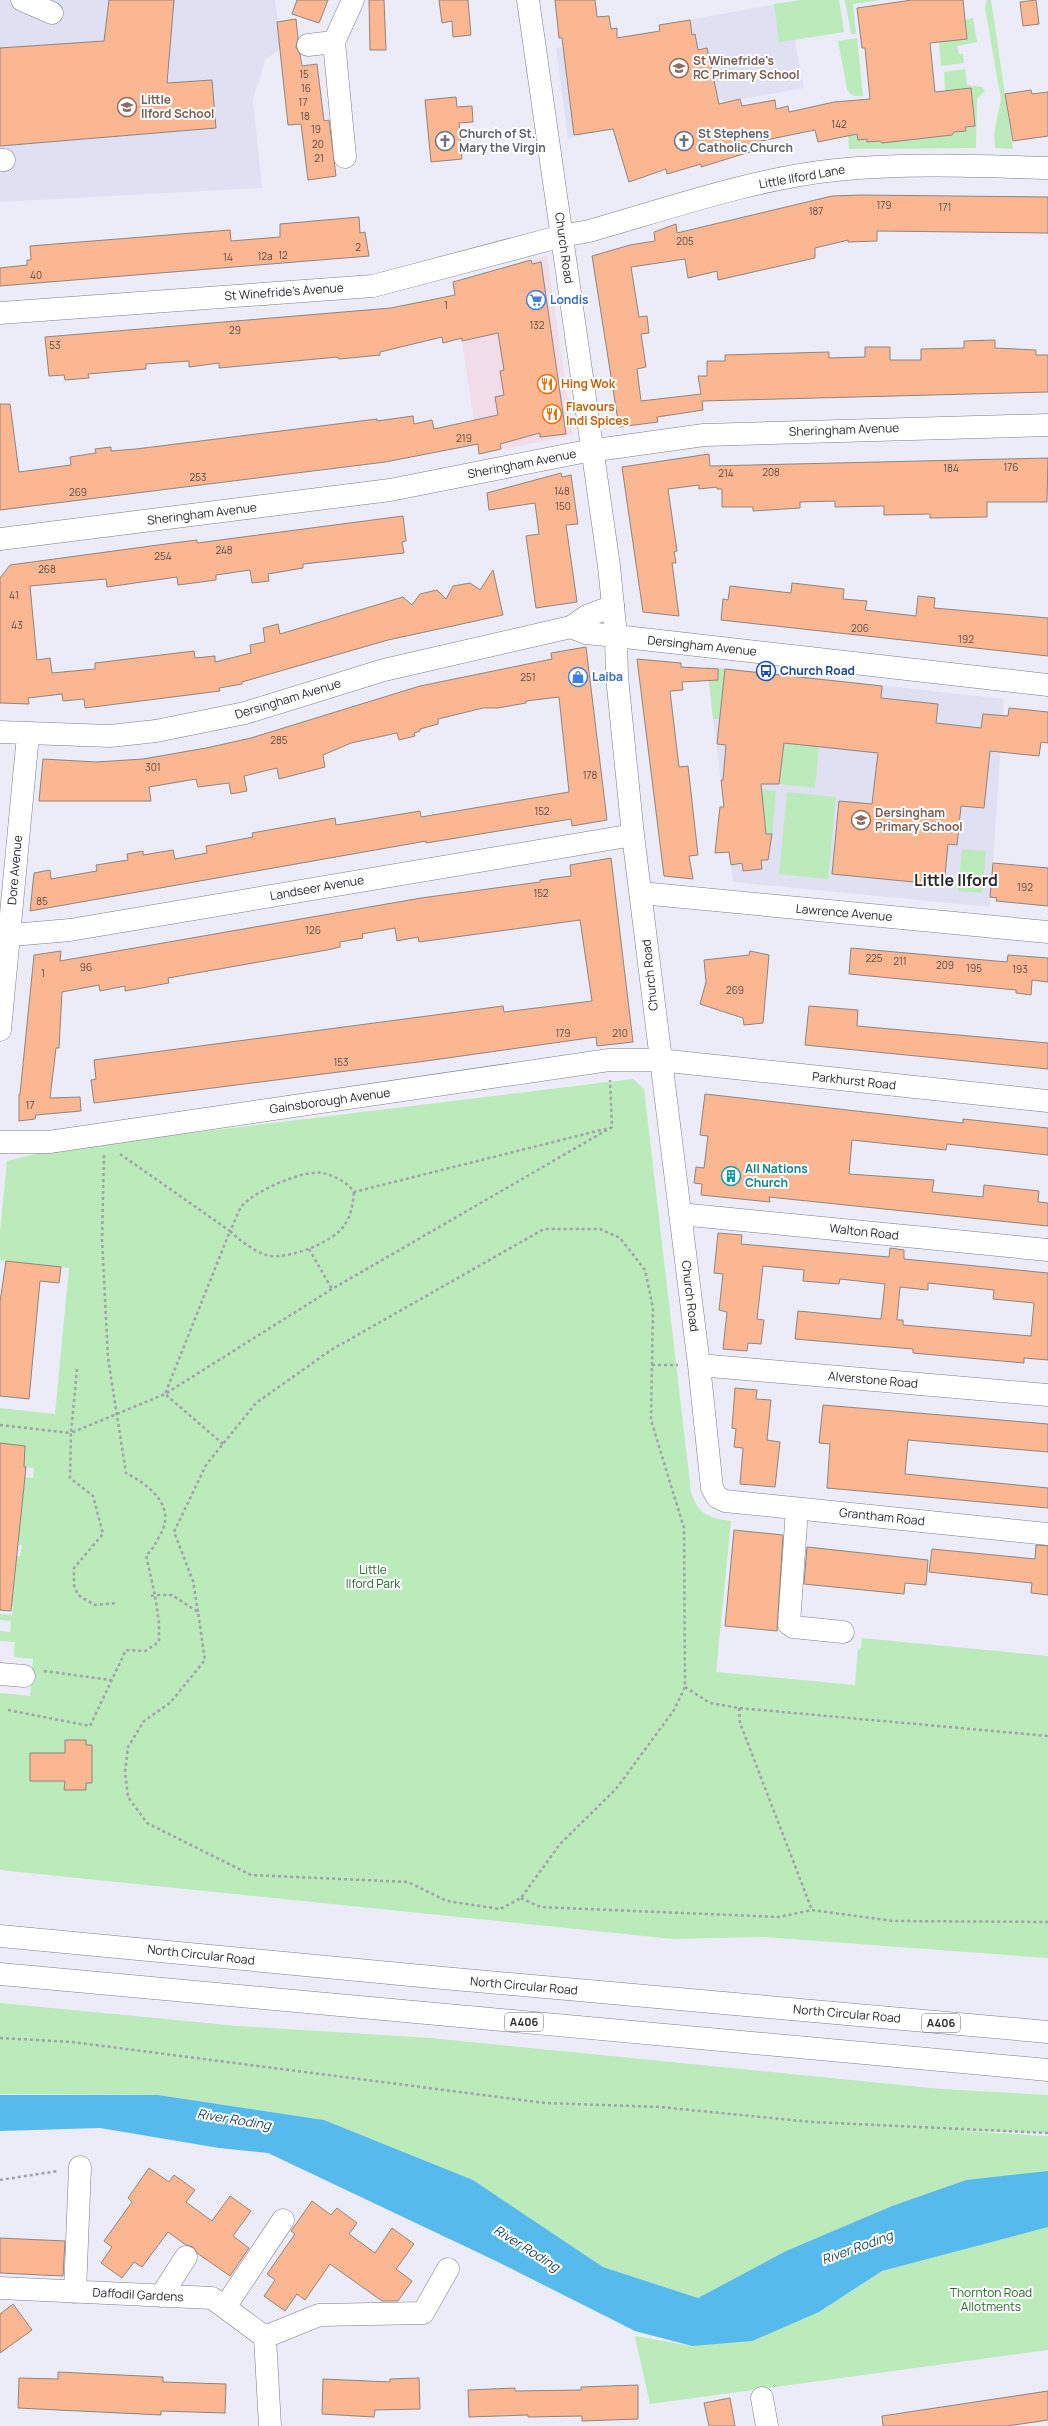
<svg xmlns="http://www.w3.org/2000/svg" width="1048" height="2426" viewBox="0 0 1048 2426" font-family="Manrope,sans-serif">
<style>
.commercial{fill:#f1dcea}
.built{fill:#e0e0f3}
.green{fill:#bbebbb}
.water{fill:#57baed}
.building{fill:#fbb792;stroke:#8f847e;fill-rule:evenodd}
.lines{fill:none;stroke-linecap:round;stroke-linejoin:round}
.minor-casing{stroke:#7d7d88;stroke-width:23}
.major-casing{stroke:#7d7d88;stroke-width:23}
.highway-casing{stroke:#7d7d88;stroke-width:23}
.path{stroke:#a1a1aa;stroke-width:2.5;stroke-dasharray:3 3;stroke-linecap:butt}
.minor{stroke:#fff;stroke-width:22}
.major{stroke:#fff;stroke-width:22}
.highway{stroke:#fff;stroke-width:22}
.labels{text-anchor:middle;stroke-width:4;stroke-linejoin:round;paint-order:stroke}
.number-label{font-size:10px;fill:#5c4b46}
.shield{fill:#fff;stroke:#68686b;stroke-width:1}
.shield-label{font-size:11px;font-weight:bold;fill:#27272c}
.education-label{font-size:12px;font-weight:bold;fill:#785e54;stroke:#fff;text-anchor:start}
.worship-label{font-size:12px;font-weight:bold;fill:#5b616d;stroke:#fff;text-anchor:start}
.street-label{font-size:12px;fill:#27272c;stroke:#fff}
.shop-label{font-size:12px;font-weight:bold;fill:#366cbe;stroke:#fff;text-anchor:start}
.food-label{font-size:12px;font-weight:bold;fill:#c56008;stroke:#fff;text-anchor:start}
.transit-label{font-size:12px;font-weight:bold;fill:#164399;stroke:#fff;text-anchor:start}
.culture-label{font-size:12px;font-weight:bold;fill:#0d838f;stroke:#fff;text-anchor:start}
.park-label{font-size:12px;fill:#226728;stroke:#fff}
.water-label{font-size:13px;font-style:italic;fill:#1a4359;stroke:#fff}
.district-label{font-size:16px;font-weight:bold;fill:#27272c;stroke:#fff}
</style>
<rect width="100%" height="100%" fill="#ececf8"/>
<path class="commercial" d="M547,256L573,435L479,454L453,282Z"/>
<path class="built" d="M0,0H275L281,48L265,60L253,100L262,188L0,202Z
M800,0H839L844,32L795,40L804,88L726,102L721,99L568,139L556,48L660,31L659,25Z
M707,666L1004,699L990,907L733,882Z"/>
<path class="green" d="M800,0H839L844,32L779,42L774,4Z
M845,0H881L853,4L856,34H851Z
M987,0H991L1013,149L995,148L994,134L1001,99L985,8Z
M973,18L977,42L957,46L959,54H963L964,63L941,66L939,42L965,20Z
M857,38L863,96C856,97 850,96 847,89L838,41Z
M965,69L967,85L982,87L985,91L977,99L976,148L849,149L848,136L854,105L858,140L867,139L868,142L936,134L939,137L952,135L954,132L966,131L965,127L975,126L971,88L945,91L944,72Z
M716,668L742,671L741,680L724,678L720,719H713L709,681L716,680Z
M784,743L819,746L815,788L779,784Z
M761,790L776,791L772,838L766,834Z
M787,792L836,797L828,879L779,874Z
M962,849L986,851L982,893L958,891Z
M633,1079L644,1089L691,1492C698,1514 708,1518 731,1521L716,1672L855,1685L858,1649L861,1648L862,1638L1048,1656V1958L764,1937L673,1939L0,1870V1693L30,1696L33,1659L14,1657L15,1642L0,1641V1631L10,1632L11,1621L0,1620V1614L12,1615L13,1606L4,1605L12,1581H15V1573L0,1572V1564L16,1565L17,1556H20L22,1545L1,1542L23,1477L33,1478L34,1468L19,1466L25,1457V1446L0,1443V1408L55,1414L69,1268L0,1260V1232L7,1161L51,1150Z
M0,2003L238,2026L431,2038L941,2089L1048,2095V2133L959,2131L1048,2136V2172L966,2180L895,2205L786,2251L698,2298L603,2267L473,2180L324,2120L158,2095L0,2094Z
M1044,2227H1048V2350L650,2404L635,2336L692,2346L819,2312L882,2271Z"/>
<path class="water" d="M0,2095H158L324,2120L473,2180L603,2267L698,2298L786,2251L892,2206L966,2180L1048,2171V2227L882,2271L819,2312L752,2341L692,2346L635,2331L496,2261L268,2153L219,2148L100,2128L0,2131Z"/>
<path class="building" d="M109,0H174L167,83L212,80L216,128L0,146V48L104,41Z
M297,0H328L319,23L292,14Z
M369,0H384L386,50H370Z
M439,0H468L471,35L453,37L452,21L442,23Z
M555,0H595L597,17L609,16L611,29L617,28V38L660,31L659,25L690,20L692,35L695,34L698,50L707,48L719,104L740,99L742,106L775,100L776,109L788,106L789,112L834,102L870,99L865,48H862L857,8L912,0H963L967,39L930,43L935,92L971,88L975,126L965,127L966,131L954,132L952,135L882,143L880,141L867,142V139L858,140L857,134L818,142L815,130L751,143L753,151L701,167V164L667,174L666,169L629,182L613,129L574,135L562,38H559Z
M1036,0L1039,24L1023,26L1020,2Z
M296,19L298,38L296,47L300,54L302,66L317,64L324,121L329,120L336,176L308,180L301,124L288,125L277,22Z
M1031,90L1032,94L1048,92V136L1013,141L1005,94Z
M456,97L457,107L472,106L473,122L459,123L462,159L431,162L425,100Z
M862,195L1048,197V233L877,231V241L848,242V240L815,248V258L718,280L717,271L688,278L685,259L631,267L639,317L647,316L649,333L641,334L646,367L637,369L641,401L701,394L698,376H707V361H725V355L829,352V358L865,357V347H890V360H921V349L964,348V341L995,340V348L1036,350V355H1048V392L702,401L703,410L657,417L658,422L619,427L592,256L630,245L655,241L654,232L676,224L677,233L832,196Z
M359,217L360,233L365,232L369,256L0,286V268L27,265V260H31L30,246L230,230L231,241L280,237V224Z
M531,260L532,264L541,262L566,434L540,437V433L500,444L501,449L479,454L478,444L385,462L0,510V404H10L19,472L71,465L70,457L96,453L95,449L111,447V451L136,449L377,419V421L413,416L414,424L432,420L434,429L498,415L495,397L504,395L500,371L504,370L498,333L462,341V338L443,343L442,337L380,352V355L350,358L339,359L338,357L219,368V363L189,367V361L146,364V369L88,374L89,378L65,380L64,375L49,376L45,337L391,308L455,295L453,282Z
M709,454L710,466L1048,458L1047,502H987V517L930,518V514L884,515V506L835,507V501L800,502V508L753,511V507H722V489H717V487L699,489V485L668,489L677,551L674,552L676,563H672L679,616L643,612L622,467Z
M561,473L562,477L571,475L578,524L566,525L577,602L536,608L526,536L539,534L535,503L489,510L487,493Z
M403,516L406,541L402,542L404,553L303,564V568L268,574L269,581L252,583L250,570L216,575V580L178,585L177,577L107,587L106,579L30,586L37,660L50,658L52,673L95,669V663L194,651L195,658L215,656V662L251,653L250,645L265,642L263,628L278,624L280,634L403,597L412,605L420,594L437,590L446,599L453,586L470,583L480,590L493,570L503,615L388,640L242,682V684L219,688L220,691L85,708L84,699L63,701L62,694L28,698L29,704L0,703V578L10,565L173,543L197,540V543Z
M792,583L844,589L843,599L867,601L865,610L916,616L918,596L935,598L934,608L1048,618V656L721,620L723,599L728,600L730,586L791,593Z
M586,647L607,820L572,826L571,819L426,843V841L30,911L34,873L50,870L51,879L97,871L96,865L128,860L127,854L143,851V855L173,850L175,859L207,853L206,846L253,837L252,833L335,818L336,825L420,811L421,817L569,792L559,697L526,701V703L498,708H483L438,719V724L420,729V731L414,733L415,736L399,740L397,733L351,743L323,755L325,767L279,779L277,768L244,776L247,791L231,794L229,783L198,787L196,779L149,787L151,801H39L43,759L96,762L143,759L206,748L251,738L420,686L552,659L551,653Z
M637,659L681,663V667L718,669V680L682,682L683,690L670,691L679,767L688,766L698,855L689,856L693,879L664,876Z
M725,669L882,686L881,698L938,704L936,723L981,728L983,714L1008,716L1009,708L1048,712V743L1041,742L1039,756L990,751L984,808L961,806L957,845L948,844L944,885L832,874L839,801L872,804L878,753L784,743L779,784H761L766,834H772L768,860H761L762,869L743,871L742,863L731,865L729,852L715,853L720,807H724L721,780H723L726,745L717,744Z
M611,858L633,1042L597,1046L596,1037L426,1061L94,1103L91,1080L96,1079L94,1060L503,1006L504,1012L592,1001L580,920L419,942L418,937L397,941L395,928L362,934L363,938L340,942V947L327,950L168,978L169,983L125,991V986L100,991L99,985L62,992L59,1048H56L50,1098L80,1097L81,1111L36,1115L35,1119L19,1121V1094H20L34,955L61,951L60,961L421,898L540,882V880L571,876L570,865Z
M993,863L1048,868V906L996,901L997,898L990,897Z
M851,948L1007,962L1008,955L1048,958V982L1032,980L1031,995L1016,993V990L849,974Z
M750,951L769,955L763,1023L744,1025L743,1018L700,1004L706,982L704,960L749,955Z
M809,1006L858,1010L857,1026L1048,1043V1069L805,1045Z
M705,1094L963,1123V1119L1048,1128V1155L947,1144L946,1150L852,1140L849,1174L934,1180L932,1192L983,1197L984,1185L1039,1191L1038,1202L1048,1203V1226L769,1197L770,1202L701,1195L702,1184L694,1183L696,1167L704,1168L708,1136L700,1135Z
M718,1233L742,1235L741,1244L889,1257L890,1248L904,1250V1259L1048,1273V1360L1024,1358V1363L913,1353V1349L795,1339L798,1311L881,1319L885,1284L840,1279L839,1284L803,1281L804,1270L763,1266L757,1319L764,1320L761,1344L748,1343L747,1351L723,1349L727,1312L719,1310L723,1274L714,1273ZM928,1283L994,1290L993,1299L1034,1303L1031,1336L903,1325V1320H897L900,1287L928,1290Z
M6,1261L61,1267L59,1283L40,1281L29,1399L0,1396V1302Z
M735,1388L757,1390L756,1399L771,1400L767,1440L780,1442L775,1487L740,1484L743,1448L734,1447L736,1429L732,1428Z
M823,1405L1048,1424V1452L908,1440L905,1474L1048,1488V1508L827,1488L830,1444L819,1443Z
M0,1443L25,1446L24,1467H26L11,1611L0,1610Z
M734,1530L783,1535L777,1631L725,1626Z
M1036,1545L1048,1546V1595L1031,1593L1032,1583L929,1572L932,1549L1035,1559Z
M807,1547L928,1560L926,1585L905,1583L904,1594L804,1584Z
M65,1740H86V1745H92V1783H86V1790H64L65,1781H30V1753H65Z
M149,2168L169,2182L174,2175L195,2190L186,2202L212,2221L230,2196L251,2211L233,2236L249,2248L230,2276L197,2253L193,2247L186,2245L168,2232L142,2267L134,2262L122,2278L101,2263L112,2247L104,2241L132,2202L128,2198Z
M312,2201L331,2215L337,2208L357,2223L349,2234L375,2253L392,2228L414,2244L396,2269L412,2281L398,2301H382L330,2264L305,2300L297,2294L285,2311L264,2296L275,2280L267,2274L295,2234L291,2231Z
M0,2238L65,2241L63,2276L0,2273Z
M13,2304L32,2330L0,2353V2314Z
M58,2372L163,2377V2382L226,2384L225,2413L161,2411V2415L18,2408L19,2378L58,2379Z
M419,2378L420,2409L375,2410L374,2417L322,2414L323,2379L390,2382V2379Z
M638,2385V2419L582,2421V2416L528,2417V2415L469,2417L468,2390L515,2388V2391L581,2390V2387Z
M1048,2391V2420L1007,2426H883L882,2416Z
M730,2398L735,2426H709L704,2403Z"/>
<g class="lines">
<g class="minor-casing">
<path id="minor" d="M22,0L52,13
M334,42L345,157
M308,45L334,42L353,0
M0,160H4
M0,313L373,286L562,236
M0,539L390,490L582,452L704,435L1048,425
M571,627L586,633L616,636L617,677L633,835L699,1365L712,1488L717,1497L725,1501L1048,1534
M0,732L110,736L156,731L245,713L384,670L571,627L587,616L613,606
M641,893L1048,932
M0,936L70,930L633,835
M0,1030L28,735
M0,1142H49L609,1060H659L1048,1101
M680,1214L1048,1250
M699,1365L1048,1395
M797,1509L789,1624L793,1627L843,1632
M0,1674L24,1676
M0,2288L212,2298L265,2337L270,2426
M75,2292L80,2167
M161,2296L186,2257
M225,2307L283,2220
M265,2337L319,2315L423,2313L448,2269
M762,2398L767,2426"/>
</g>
<g class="major-casing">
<path id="major" d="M528,0L609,566L616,636L1048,685
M562,236L589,231C667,209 756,178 836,170C906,163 978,166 1048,168"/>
</g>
<g class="highway-casing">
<path id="highway" d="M0,1936L432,1977L1048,2032
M0,1974L1048,2070"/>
</g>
<path class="path" d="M120,1154L230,1231C234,1224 237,1213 242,1206C254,1191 305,1169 323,1173C335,1176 347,1182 354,1192L609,1128
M104,1155L102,1239L108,1358L126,1473C149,1485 177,1506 160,1535C156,1543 153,1550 146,1555L155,1595H172L198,1612L205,1660L170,1703L144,1721L128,1747L125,1772L128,1797L147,1823L251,1875L408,1882L447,1901L500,1909L521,1898L560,1844L616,1789L674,1710L685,1687L684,1528L651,1420L653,1308L645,1270L620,1238L600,1229H544L331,1350L256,1403L206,1465L174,1532L193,1581L198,1612
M309,1249L332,1289
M652,1365H678
M77,1369L71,1433L165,1394L332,1289L612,1127L610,1080
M0,1425L71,1433L70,1478L93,1496L103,1534L74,1568V1585L78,1595L95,1605L118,1603
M223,1444L165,1394L230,1231C241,1241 252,1250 266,1255C285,1261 332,1243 344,1226C351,1216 353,1204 354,1192
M44,1671L111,1680
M685,1687L710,1703L739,1708L1048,1736
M739,1708L740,1723L812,1910
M8,1710L90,1726L126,1650L145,1651L159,1642V1623L155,1595L151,1596
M521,1898L540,1907L779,1917L812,1910L893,1921L1048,1922
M0,2038L72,2042L545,2103L660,2107L812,2122L1048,2133
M0,2180L58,2171"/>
<use href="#minor" class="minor"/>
<use href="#major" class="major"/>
<use href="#highway" class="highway"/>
</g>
<defs>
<g id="school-ring" transform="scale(1)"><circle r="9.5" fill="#fff" stroke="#8d6e63" stroke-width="1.5"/><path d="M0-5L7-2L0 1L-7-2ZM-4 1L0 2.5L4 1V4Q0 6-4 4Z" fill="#8d6e63"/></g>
<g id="church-ring" transform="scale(1)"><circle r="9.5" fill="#fff" stroke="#6b7280" stroke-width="1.5"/><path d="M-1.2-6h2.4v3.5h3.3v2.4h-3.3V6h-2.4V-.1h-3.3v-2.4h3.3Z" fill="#6b7280"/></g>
<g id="supermarket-ring" transform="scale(1)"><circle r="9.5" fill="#fff" stroke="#3f7fe0" stroke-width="1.5"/><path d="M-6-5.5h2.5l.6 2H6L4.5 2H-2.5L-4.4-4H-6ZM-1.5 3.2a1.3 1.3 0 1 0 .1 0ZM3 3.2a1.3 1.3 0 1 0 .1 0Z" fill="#3f7fe0"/></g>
<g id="restaurant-ring" transform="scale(1)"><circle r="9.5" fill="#fff" stroke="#e8710a" stroke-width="1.5"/><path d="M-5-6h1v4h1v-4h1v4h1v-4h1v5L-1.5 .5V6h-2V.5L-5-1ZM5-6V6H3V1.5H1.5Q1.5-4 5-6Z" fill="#e8710a"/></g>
<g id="bus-ring" transform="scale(1)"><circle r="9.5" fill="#fff" stroke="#1a4fb4" stroke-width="1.5"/><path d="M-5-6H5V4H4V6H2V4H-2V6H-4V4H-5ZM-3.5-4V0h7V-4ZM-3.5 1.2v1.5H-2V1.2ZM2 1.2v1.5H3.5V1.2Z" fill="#1a4fb4"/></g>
<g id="shop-ring" transform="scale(1)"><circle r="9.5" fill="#fff" stroke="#3f7fe0" stroke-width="1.5"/><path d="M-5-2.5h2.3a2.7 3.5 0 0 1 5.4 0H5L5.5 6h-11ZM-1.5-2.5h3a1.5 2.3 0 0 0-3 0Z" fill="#3f7fe0"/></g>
<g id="building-ring" transform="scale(1)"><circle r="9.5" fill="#fff" stroke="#0f9aa8" stroke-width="1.5"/><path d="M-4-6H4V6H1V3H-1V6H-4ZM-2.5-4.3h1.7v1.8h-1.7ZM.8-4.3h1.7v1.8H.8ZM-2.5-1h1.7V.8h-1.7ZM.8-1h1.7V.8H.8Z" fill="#0f9aa8"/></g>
</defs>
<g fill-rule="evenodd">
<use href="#school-ring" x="679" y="68"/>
<use href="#school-ring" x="127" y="107"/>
<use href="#church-ring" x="445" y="141"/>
<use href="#church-ring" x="684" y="141"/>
<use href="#supermarket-ring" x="536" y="300"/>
<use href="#restaurant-ring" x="547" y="384"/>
<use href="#restaurant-ring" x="552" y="414"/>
<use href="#bus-ring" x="766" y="671"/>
<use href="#shop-ring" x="578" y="677"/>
<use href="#school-ring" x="861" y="820"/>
<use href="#building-ring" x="731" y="1176"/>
</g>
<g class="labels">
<g class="number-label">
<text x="304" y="78">15</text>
<text x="306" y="92">16</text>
<text x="303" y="106">17</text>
<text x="305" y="120">18</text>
<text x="839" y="128">142</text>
<text x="316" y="133">19</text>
<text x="318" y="148">20</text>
<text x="319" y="162">21</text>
<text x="884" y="209">179</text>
<text x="945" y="211">171</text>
<text x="816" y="215">187</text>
<text x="685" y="245">205</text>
<text x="358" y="251">2</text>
<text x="283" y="259">12</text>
<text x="265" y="260">12a</text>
<text x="228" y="261">14</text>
<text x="36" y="279">40</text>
<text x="446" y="309">1</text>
<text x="537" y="329">132</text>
<text x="235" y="334">29</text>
<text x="55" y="349">53</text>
<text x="464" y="442">219</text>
<text x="1011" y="471">176</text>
<text x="951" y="472">184</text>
<text x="771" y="476">208</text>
<text x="726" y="477">214</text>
<text x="198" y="481">253</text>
<text x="562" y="495">148</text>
<text x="78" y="496">269</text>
<text x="563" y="510">150</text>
<text x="224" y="554">248</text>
<text x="163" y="560">254</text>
<text x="47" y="573">268</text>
<text x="14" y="599">41</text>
<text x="17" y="629">43</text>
<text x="860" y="632">206</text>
<text x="966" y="643">192</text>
<text x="528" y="681">251</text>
<text x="279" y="744">285</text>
<text x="153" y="771">301</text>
<text x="590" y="779">178</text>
<text x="542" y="815">152</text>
<text x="1025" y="891">192</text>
<text x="541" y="897">152</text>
<text x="42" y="905">85</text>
<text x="313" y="934">126</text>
<text x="874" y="962">225</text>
<text x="900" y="965">211</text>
<text x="945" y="969">209</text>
<text x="86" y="971">96</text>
<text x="974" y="972">195</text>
<text x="1020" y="973">193</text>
<text x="43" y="977">1</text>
<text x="735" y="994">269</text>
<text x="563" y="1037">179</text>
<text x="620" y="1037">210</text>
<text x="341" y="1066">153</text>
<text x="30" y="1109">17</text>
</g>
<g class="shield">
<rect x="505" y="2013" width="38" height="18" rx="3"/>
<rect x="922" y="2014" width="38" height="18" rx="3"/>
</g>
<g class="shield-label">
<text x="524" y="2026">A406</text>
<text x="941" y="2027">A406</text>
</g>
<g class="education-label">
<text x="693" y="65">St Winefride's<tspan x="693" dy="14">RC Primary School</tspan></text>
<text x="141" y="104">Little<tspan x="141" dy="14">Ilford School</tspan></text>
<text x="875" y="817">Dersingham<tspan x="875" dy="14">Primary School</tspan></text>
</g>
<g class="worship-label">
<text x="459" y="138">Church of St.<tspan x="459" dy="14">Mary the Virgin</tspan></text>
<text x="698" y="138">St Stephens<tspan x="698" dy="14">Catholic Church</tspan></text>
</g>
<g class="street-label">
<text transform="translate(802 177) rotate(-10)" y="4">Little Ilford Lane</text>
<text transform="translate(564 248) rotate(82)" y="4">Church Road</text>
<text transform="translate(284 292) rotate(-4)" y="4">St Winefride's Avenue</text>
<text transform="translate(844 430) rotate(-2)" y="4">Sheringham Avenue</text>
<text transform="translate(522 464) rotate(-11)" y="4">Sheringham Avenue</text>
<text transform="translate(202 514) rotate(-7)" y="4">Sheringham Avenue</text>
<text transform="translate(702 646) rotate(6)" y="4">Dersingham Avenue</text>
<text transform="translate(288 699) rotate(-17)" y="4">Dersingham Avenue</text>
<text transform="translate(15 870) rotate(-85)" y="4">Dore Avenue</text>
<text transform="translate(317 888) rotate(-10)" y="4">Landseer Avenue</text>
<text transform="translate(844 913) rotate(5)" y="4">Lawrence Avenue</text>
<text transform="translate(650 975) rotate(-96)" y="4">Church Road</text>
<text transform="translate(854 1081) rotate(6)" y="4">Parkhurst Road</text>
<text transform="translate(330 1101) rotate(-8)" y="4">Gainsborough Avenue</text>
<text transform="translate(864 1232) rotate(6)" y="4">Walton Road</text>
<text transform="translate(690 1296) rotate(83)" y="4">Church Road</text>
<text transform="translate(873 1380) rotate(5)" y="4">Alverstone Road</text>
<text transform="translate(882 1517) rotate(6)" y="4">Grantham Road</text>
<text transform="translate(201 1955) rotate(6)" y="4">North Circular Road</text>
<text transform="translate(524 1986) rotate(5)" y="4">North Circular Road</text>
<text transform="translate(847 2014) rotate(5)" y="4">North Circular Road</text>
<text transform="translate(138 2295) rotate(3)" y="4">Daffodil Gardens</text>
</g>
<g class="shop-label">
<text x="550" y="304">Londis</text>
<text x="592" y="681">Laiba</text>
</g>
<g class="food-label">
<text x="561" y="388">Hing Wok</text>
<text x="566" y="411">Flavours<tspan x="566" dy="14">Indi Spices</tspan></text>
</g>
<g class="transit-label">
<text x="780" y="675">Church Road</text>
</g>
<g class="culture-label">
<text x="745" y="1173">All Nations<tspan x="745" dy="14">Church</tspan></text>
</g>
<g class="park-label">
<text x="373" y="1574">Little<tspan x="373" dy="14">Ilford Park</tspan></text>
<text x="991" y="2297">Thornton Road<tspan x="991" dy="14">Allotments</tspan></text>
</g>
<g class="water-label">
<text transform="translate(234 2119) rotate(9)" y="5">River Roding</text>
<text transform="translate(857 2247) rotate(-20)" y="5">River Roding</text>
<text transform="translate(527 2248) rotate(32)" y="5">River Roding</text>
</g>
<g class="district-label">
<text x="956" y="886">Little Ilford</text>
</g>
</g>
</svg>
